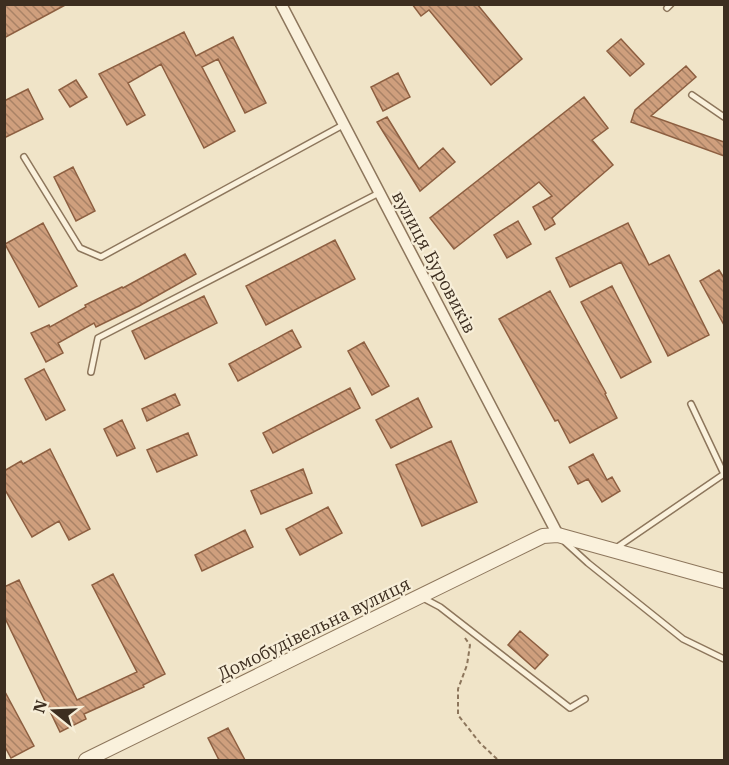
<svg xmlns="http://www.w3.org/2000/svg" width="729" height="765" viewBox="0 0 729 765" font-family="'IBM Plex Serif',serif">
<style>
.building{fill:url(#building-back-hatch);stroke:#8d5f41;stroke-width:1.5}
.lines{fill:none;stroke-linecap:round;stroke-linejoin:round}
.service-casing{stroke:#8d765c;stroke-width:8}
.minor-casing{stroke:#8d765c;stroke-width:13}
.tertiary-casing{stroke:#8d765c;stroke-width:16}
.path{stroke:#8d765c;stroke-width:2;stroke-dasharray:4.5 3;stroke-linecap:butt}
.service{stroke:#faf1dc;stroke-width:5}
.minor{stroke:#faf1dc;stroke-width:10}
.tertiary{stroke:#faf1dc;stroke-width:14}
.labels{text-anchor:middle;stroke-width:4.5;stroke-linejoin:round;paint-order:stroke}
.street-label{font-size:18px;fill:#3d2e20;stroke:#f7eed8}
</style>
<defs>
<pattern id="building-back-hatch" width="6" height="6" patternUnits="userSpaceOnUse" patternTransform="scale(1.5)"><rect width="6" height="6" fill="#cf9f7d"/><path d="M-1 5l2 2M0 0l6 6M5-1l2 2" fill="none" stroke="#a98266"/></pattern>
</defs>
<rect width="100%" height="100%" fill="#f0e4c8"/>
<path class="building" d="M4,4H67L4,38Z
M412,4H477L522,59L491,85L429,10L421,16Z
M184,32L196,56L233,37L266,103L245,113L218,59L202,67L235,131L204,148L161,64L128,83L145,115L127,125L99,74Z
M621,39L644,64L630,76L607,51Z
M686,66L696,77L651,116L724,142V156L631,122L635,110Z
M398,73L410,97L383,111L371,87Z
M76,80L87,97L70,107L59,90Z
M28,89L43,119L4,138V101Z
M584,97L608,128L592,140L613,165L552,218L555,224L545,230L533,207L552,196L539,182L454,249L430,218Z
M387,117L419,169L443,148L455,162L420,191L377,122Z
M73,167L95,211L76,221L54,177Z
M518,221L531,244L507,258L494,235Z
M43,223L77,286L39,307L5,244Z
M628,223L649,265L669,255L709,335L668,356L621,262L570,287L556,258Z
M335,240L355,279L266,325L246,286Z
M185,254L196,274L139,306L96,327L94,323L58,343L63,353L46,362L31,333L49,325L50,327L86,307L85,305L122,287L123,288Z
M719,270L724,278V325L700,281Z
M612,286L651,362L621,378L581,302Z
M550,291L606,393L605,394L617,418L570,443L558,420L555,421L499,319Z
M204,296L217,323L145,359L132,331Z
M292,330L301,347L238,381L229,364Z
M364,342L389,386L372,395L348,351Z
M44,369L65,410L46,420L25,379Z
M350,388L360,408L273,453L263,433Z
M175,394L180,405L147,421L142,409Z
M418,398L432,427L391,448L376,420Z
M122,420L135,448L117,456L104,429Z
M188,433L197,455L157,472L147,450Z
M451,441L477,502L422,526L396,465Z
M50,449L90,529L69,540L59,521L32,537L4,488V471L21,461L23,464Z
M593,454L607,480L612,477L620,491L602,502L588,479L578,484L569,467Z
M303,469L312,493L261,514L251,491Z
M328,507L342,533L300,555L286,529Z
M245,530L253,547L202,571L195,555Z
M113,574L165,674L143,685L144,687L84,714L86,719L60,732L4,616V587L19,580L77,700L137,672L92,585Z
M520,631L548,655L535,669L508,645Z
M4,690L34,746L11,758L4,745Z
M228,728L245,760H219L208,738Z"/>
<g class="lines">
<g class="service-casing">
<path id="service" d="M667,8L671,4
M692,95L724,117
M24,157L80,248L101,257L343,125
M91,372L98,338L379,193
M565,542L588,563L683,639L724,659
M616,548L724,474L691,404
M423,598L440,607L570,708L585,699"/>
</g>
<g class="minor-casing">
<path id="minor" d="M281,4L558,535"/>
</g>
<g class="tertiary-casing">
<path id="tertiary" d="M86,760L543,536L558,535L724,581"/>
</g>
<path class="path" d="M465,638L470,645L467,665L458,689V715L480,743L498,760"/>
<use href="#service" class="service"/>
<use href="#minor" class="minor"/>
<use href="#tertiary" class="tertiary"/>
</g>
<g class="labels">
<g class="street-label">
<text transform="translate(434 262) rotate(62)" y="6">вулиця Буровиків</text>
<text transform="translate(314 629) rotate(-26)" y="6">Домобудівельна вулиця</text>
</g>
</g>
<rect width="729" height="765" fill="none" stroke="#3d2e20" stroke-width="12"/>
<g transform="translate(54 711) rotate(288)" stroke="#f7eed8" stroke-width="4.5" paint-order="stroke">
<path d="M0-4.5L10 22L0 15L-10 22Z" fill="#3d2e20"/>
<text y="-9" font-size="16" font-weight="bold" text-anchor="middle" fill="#3d2e20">N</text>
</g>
</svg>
